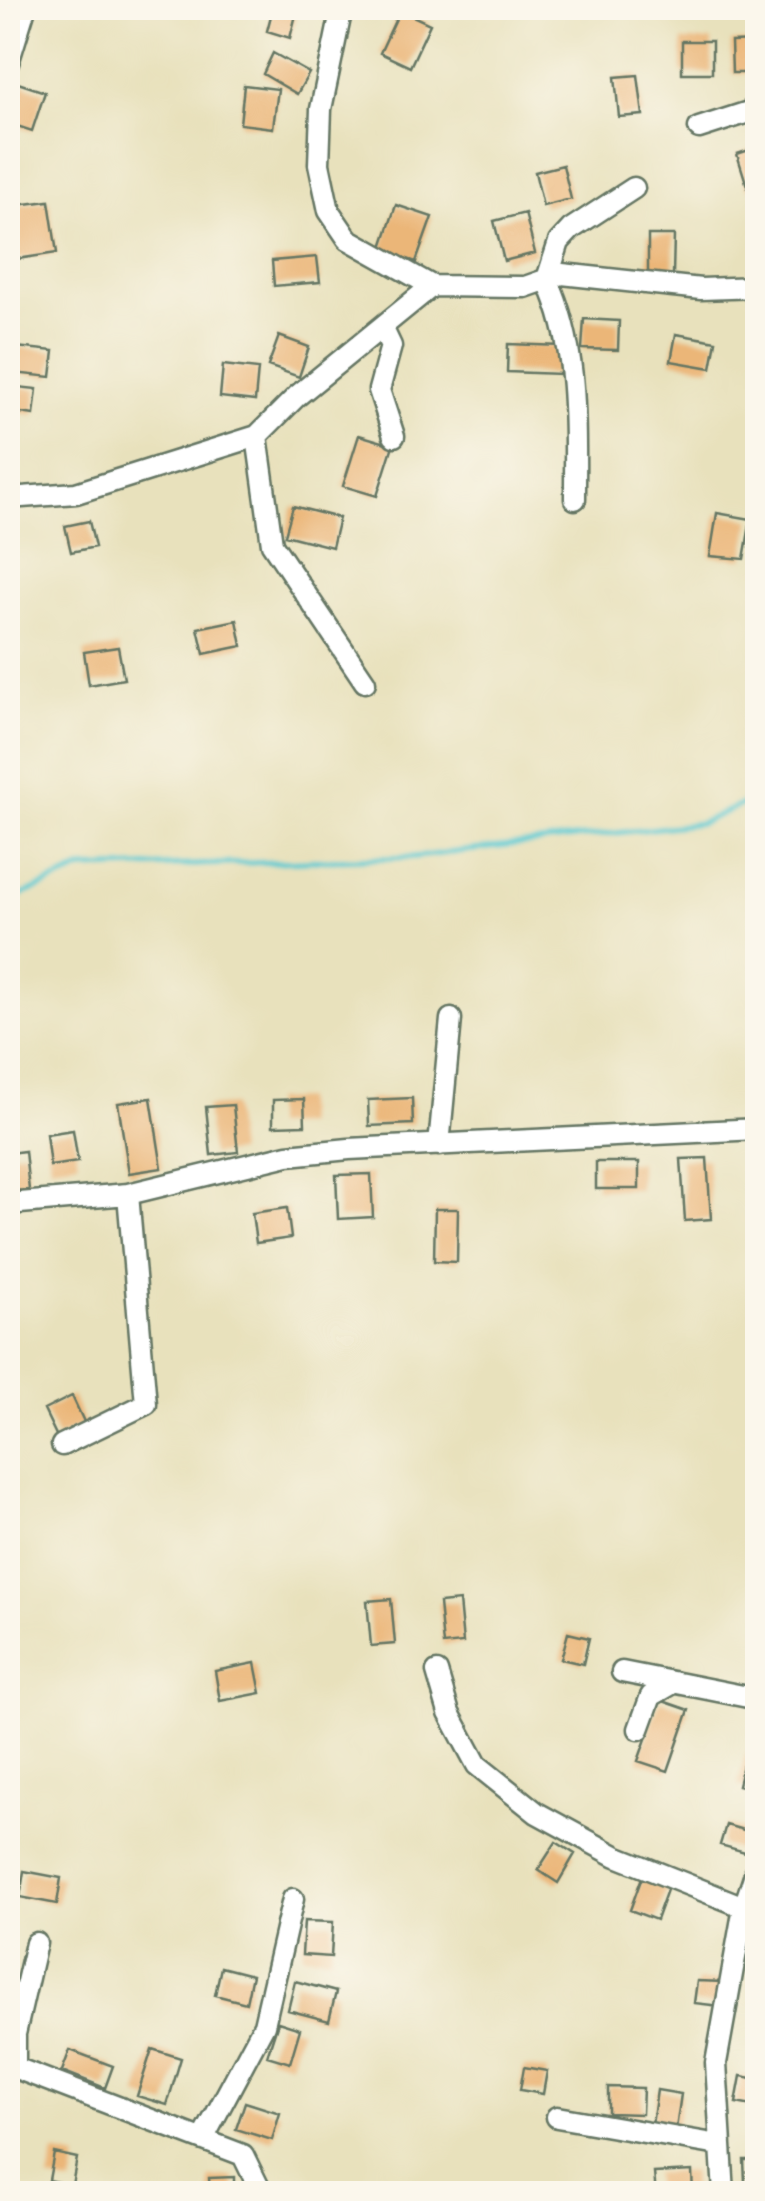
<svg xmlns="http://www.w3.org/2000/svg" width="765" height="2201" viewBox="0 0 765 2201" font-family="'Shantell Sans',sans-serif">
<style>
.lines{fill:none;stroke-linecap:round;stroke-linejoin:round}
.stream{stroke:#5dcad1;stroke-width:5}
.building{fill:#ebb678}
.minor-casing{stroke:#657664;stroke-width:25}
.minor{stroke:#fff;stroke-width:20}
</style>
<rect width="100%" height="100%" fill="#fbf7ec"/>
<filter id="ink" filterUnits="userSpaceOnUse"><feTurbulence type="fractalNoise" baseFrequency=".01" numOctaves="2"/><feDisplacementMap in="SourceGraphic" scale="20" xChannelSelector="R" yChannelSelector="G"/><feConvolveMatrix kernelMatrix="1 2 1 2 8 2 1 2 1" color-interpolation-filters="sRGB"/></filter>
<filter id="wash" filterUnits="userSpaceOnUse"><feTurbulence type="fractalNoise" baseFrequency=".0048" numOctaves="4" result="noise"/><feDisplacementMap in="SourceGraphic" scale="40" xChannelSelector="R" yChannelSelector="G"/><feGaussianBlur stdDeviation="2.25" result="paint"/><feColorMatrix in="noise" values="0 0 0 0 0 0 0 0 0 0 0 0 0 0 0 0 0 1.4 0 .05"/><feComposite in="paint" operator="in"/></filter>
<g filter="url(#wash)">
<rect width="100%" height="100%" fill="#e8e1bc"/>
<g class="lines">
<path class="stream" d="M8,901L83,869L414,857L701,823L758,797"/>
</g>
<g id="blocks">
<path class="building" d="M273,8L297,11L290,38L267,31Z
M400,10L430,24L410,67L380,53Z
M682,41H712V73H682Z
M758,41V73H732L731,42Z
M273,53L309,73L297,94L263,74Z
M638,75L643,115L619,117L615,77Z
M15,82L45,92L32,131L8,123Z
M244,85L278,89L273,128L240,124Z
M758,147V186L748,189L737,154Z
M563,165L571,199L543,206L535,172Z
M49,201L57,253L17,259L9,206Z
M396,205L432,217L416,262L381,250Z
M525,213L535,253L504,261L494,221Z
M648,235H674L673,275H648Z
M317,257L320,282L274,286L272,261Z
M584,319L619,321L618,350L582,349Z
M676,334L716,341L711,368L671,361Z
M279,336L309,347L299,377L268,366Z
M508,344L562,346L561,374L507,372Z
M16,347L54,351L51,377L13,373Z
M223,365L258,369L255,401L220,397Z
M8,386L37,389L34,415L8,411Z
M359,435L393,445L377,496L343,486Z
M293,506L339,518L332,547L285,535Z
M717,513L751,519L744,559L710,556Z
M89,521L95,547L71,552L65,526Z
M237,620L242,646L204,654L198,628Z
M118,647L124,679L89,685L84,652Z
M151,1098L162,1168L129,1173L118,1103Z
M412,1098L413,1124L369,1126L368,1100Z
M304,1099L305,1125L273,1126V1100Z
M233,1105L238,1152L211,1155L206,1107Z
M73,1130L78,1162L50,1166L46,1134Z
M25,1151L29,1190L8,1191V1153Z
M707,1158L711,1219L685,1221L681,1159Z
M596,1162H639V1189H596Z
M371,1174L373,1217L338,1219L336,1175Z
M287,1208L291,1238L256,1243L252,1213Z
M435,1209H458L457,1262L434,1261Z
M72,1396L85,1424L57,1437L44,1410Z
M391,1599L395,1644L371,1646L367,1601Z
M459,1601L463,1643L443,1645L439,1603Z
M568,1633L589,1638L583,1664L561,1659Z
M255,1663L261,1693L220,1701L215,1671Z
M660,1700L689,1710L668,1771L638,1761Z
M746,1753L758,1756V1790L738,1785Z
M726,1825L758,1834L752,1854L720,1845Z
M556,1842L575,1854L558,1883L538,1870Z
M24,1871L61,1878L57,1904L20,1897Z
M642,1877L668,1887L656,1920L630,1910Z
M304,1921L333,1922L331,1957L302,1955Z
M221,1967L252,1975L246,2003L215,1995Z
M295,1981L336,1992L329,2021L288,2010Z
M697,1981L724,1982L721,2006L694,2003Z
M278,2022L300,2029L290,2063L267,2056Z
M152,2049L181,2058L167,2105L137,2096Z
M70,2050L113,2066L105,2088L62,2071Z
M524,2067L547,2071L543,2094L520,2090Z
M741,2076L758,2079V2107L736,2103Z
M608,2087L643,2088L642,2114L608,2113Z
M657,2090L681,2094L676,2129L652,2125Z
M245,2102L280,2113L272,2140L236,2129Z
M54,2153L77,2158L72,2185L49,2180Z
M744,2160H758V2182H745Z
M692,2171L693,2194H656L654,2173Z
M234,2177V2194H210L209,2178Z"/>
</g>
</g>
<g filter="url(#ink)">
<use href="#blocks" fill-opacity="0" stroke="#657664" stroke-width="2.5"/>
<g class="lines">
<g class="minor-casing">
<path id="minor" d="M342,8L321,109L319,164L329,211L348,239L432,286L525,287L562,274L701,289L758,287
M8,63L25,8
M699,128L758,109
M382,327L391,346L379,390L394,436
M257,436L272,544L365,682
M8,498L76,493L257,436L297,396L432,286
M575,499C575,423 579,350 547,279L559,242L571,229L634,188
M439,1145L451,1019
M8,1204L128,1194L288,1155L349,1149L758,1129
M62,1445L146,1404L128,1194
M437,1672L449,1713L477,1765L537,1813L616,1856L744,1907
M622,1672L758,1699
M639,1729L651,1696L670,1685
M8,2065L243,2155L262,2194
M15,2068V2034L36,1943
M557,2117L719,2145
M203,2139L264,2025L293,1899
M724,2194L716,2063L744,1907L758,1865"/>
</g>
<use href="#minor" class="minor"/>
</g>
</g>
<rect width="765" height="2201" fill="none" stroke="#fbf7ec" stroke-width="40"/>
</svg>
